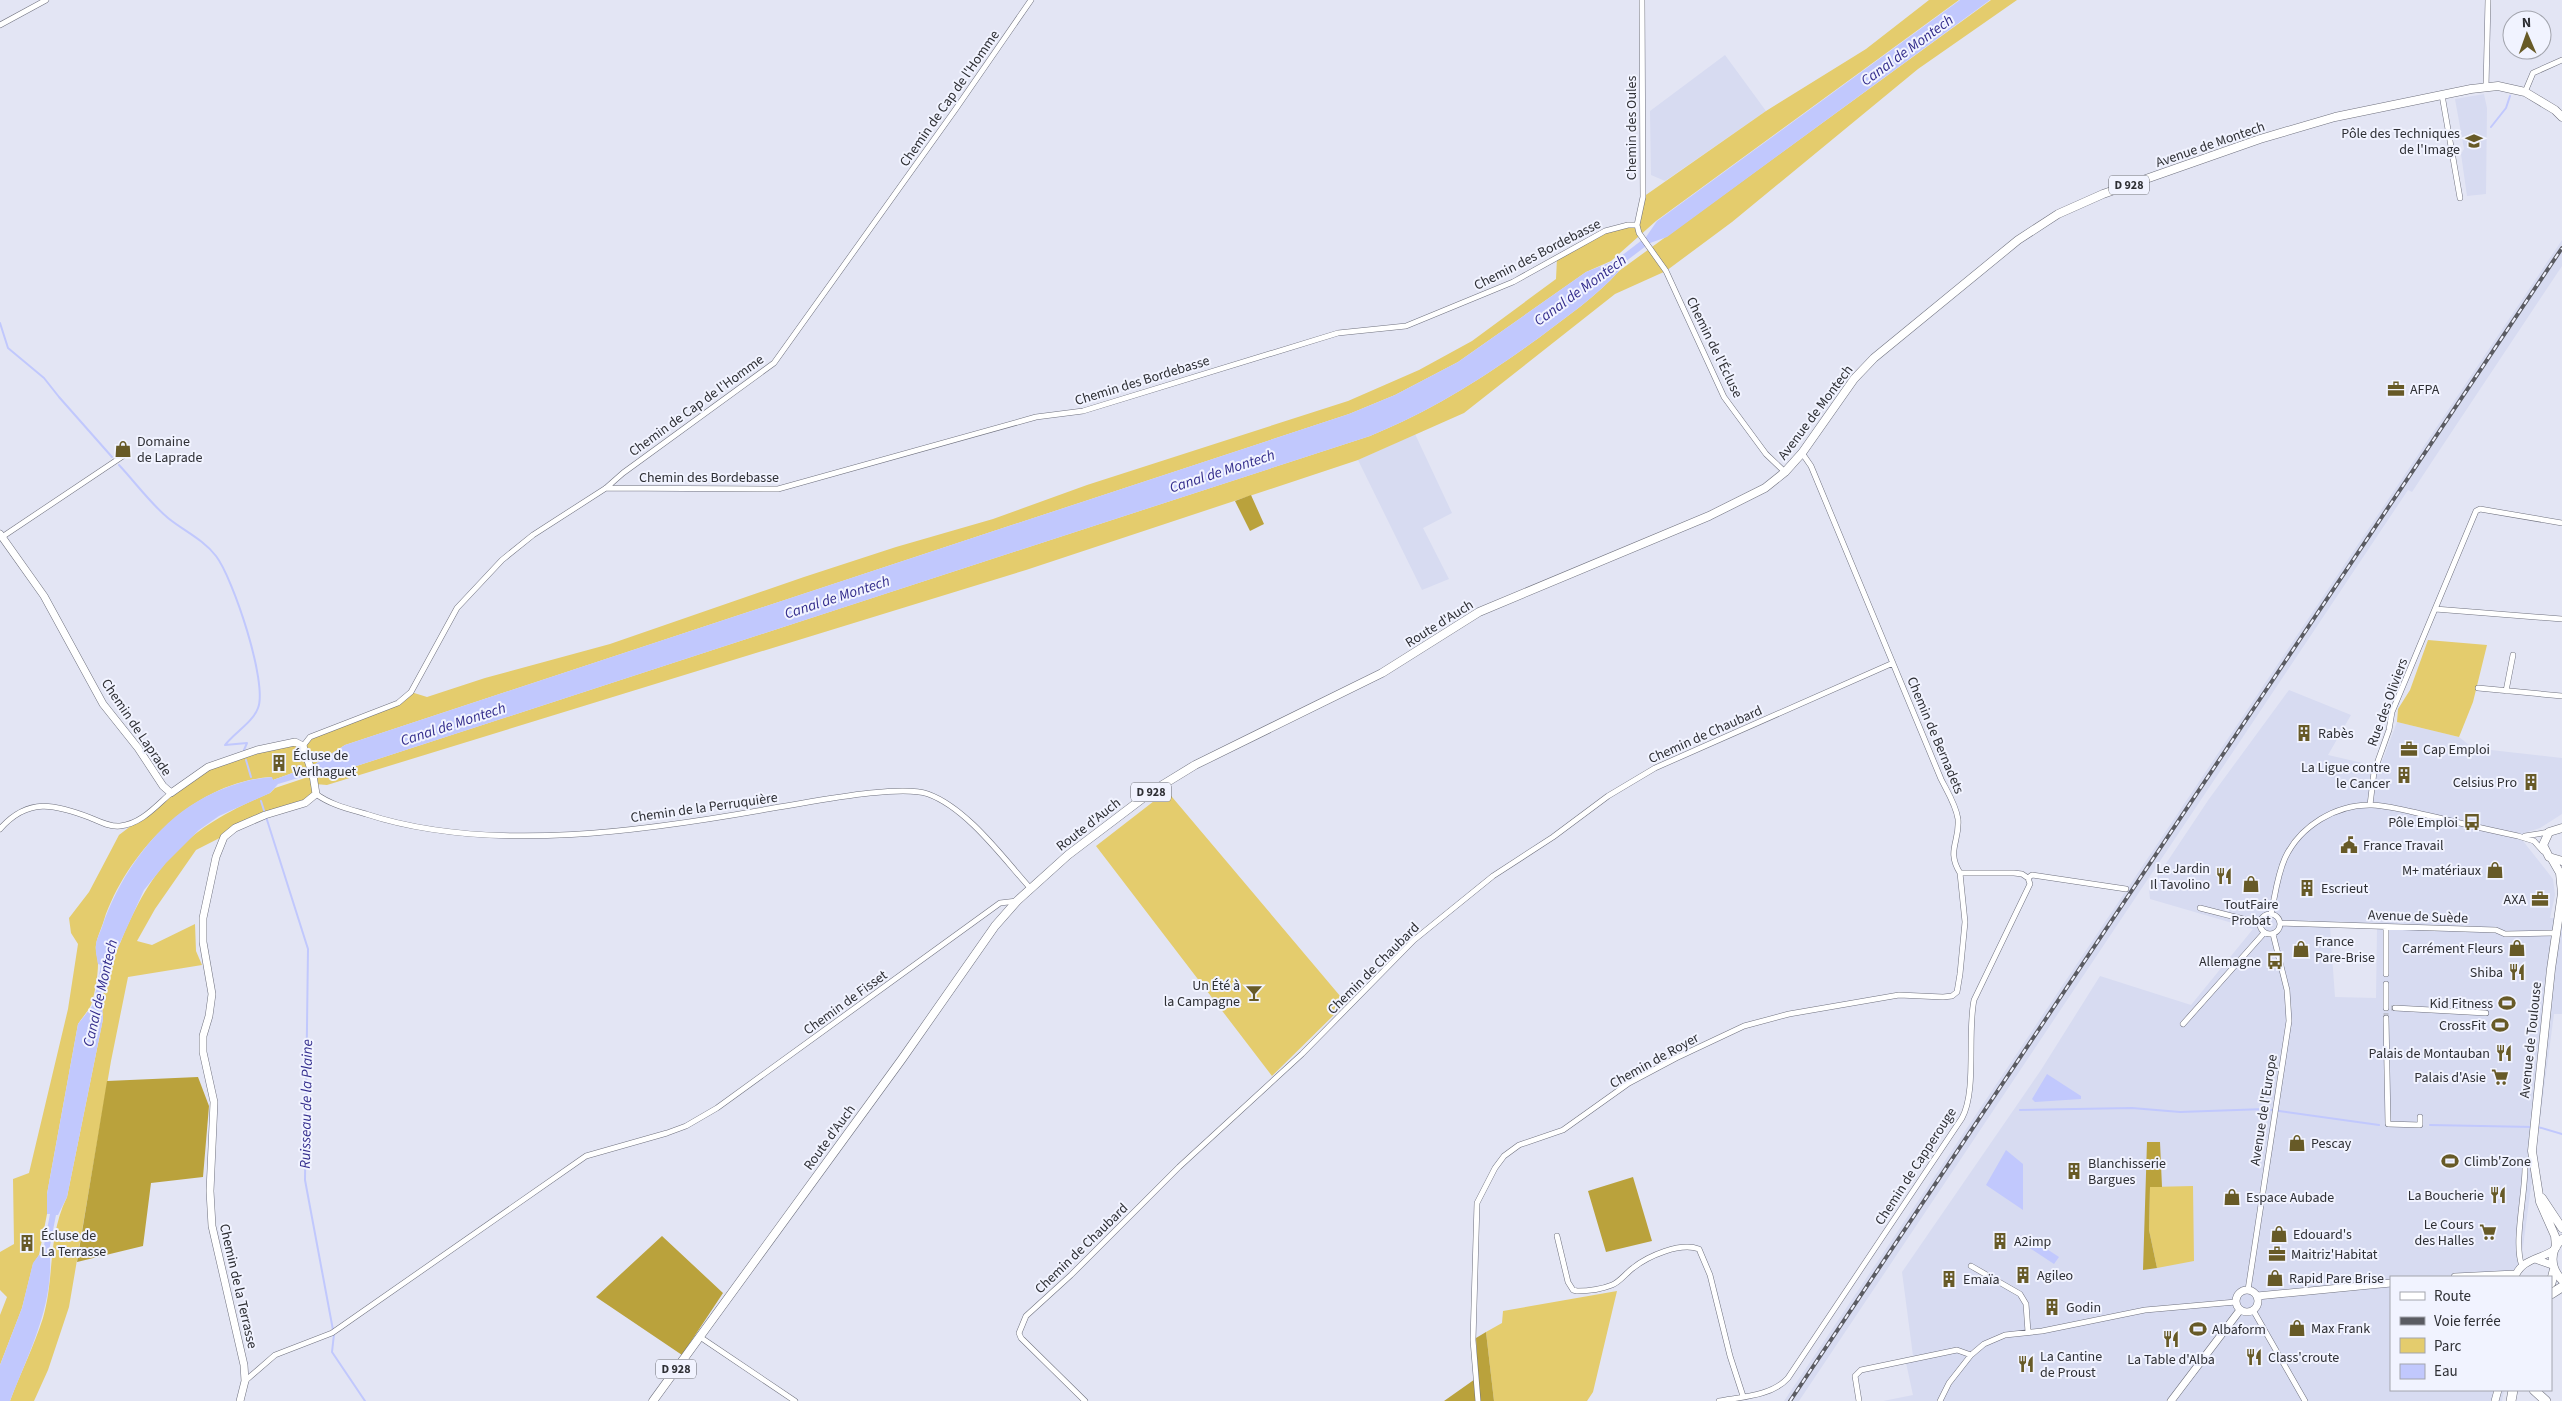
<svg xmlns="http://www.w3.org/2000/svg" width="2562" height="1401" viewBox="0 0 2562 1401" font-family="'Source Sans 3',sans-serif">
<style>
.built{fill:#d7dbf1;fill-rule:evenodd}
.green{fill:#e4cc6d}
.forest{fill:#baa23c}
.water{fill:#c1c8fd}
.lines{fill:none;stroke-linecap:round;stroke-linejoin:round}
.stream{stroke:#c1c8fd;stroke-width:2}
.street-tunnel{stroke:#bfc1ce;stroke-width:5;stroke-dasharray:5 2.5;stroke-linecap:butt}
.street-casing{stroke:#6f717e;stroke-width:6}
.secondary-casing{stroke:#6f717e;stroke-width:8}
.primary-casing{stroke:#6f717e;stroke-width:9}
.highway-casing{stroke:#6f717e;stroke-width:10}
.street{stroke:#fff;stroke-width:5}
.secondary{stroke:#fff;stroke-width:7}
.primary{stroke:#fff;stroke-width:8}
.highway{stroke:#fff;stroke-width:9}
.rail-casing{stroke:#5a5b62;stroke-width:4}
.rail{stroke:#f1f3ff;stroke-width:2;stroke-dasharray:5.5;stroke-linecap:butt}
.labels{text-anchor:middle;stroke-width:4;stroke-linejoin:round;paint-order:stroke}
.shield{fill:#f1f3ff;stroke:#686a71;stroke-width:1}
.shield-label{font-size:12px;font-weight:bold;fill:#2e2f34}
.street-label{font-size:14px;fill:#2e2f34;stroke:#f1f3ff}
.poi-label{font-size:14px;fill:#2e2f34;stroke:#f1f3ff;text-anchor:start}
.water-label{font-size:15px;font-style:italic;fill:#332d8d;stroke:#f1f3ff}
</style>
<rect width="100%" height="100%" fill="#e3e5f4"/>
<path class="built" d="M1725,55L1766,111L1665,181L1651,175L1650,111Z
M2484,94L2487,108L2486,194L2467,196L2461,154L2464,149L2455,99Z
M2562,240V266L2435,457L2412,492L2408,490L1799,1401H1784Z
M1415,434L1452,513L1423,528L1449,579L1422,590L1358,460Z
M2289,690L2351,715L2328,755L2380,767L2397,722L2459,737L2473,748L2562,758V814L2540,828L2524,833L2523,841L2553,879L2555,895L2550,918H2562V1014H2554L2519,1277H2391V1390H2504L2502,1401H1883L1913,1395L1905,1358L1913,1356L1902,1272L2041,1070L2100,976L2191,1005L2253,929L2150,899L2149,889L2209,799ZM2330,927L2377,929L2376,998L2335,997Z"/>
<path class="green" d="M1929,0H1959L1656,221L1611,261L1586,272L1458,362L1395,395L1349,414L345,745L312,766L273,780L271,777C195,782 128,850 104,920C102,927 97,937 96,945C95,951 98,958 98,964C98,975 95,994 91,1005C88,1011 82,1018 78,1024L47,1194V1214L39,1255L33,1264L22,1308L0,1365V1315L7,1297L0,1290V1252L14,1244L13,1179L29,1173L68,1009L78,944L71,933L69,918L89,892L119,835L208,767L295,742L303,746L310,737L398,703L411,692L427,697L485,678L610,644L804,577L896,547L993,519L1087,485L1348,401L1419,370L1472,341L1556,279L1557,258L1605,231L1637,225L1643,197L1766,111L1866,49Z
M1991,0H2017L1918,69L1732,222L1666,271L1615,294L1464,413L1358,460L1026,570L327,785L315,784L316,794L305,803L265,815L196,850L155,909L137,941L152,945L195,924L196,951L202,965L128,977L111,1061L69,1307L48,1370L34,1401H10C20,1374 34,1346 43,1318C55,1276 47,1238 67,1197L103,1019C100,991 110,966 121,941C155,860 189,827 270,793L275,788L317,774L335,773L1370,436C1435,409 1483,378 1540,337C1567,316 1596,297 1619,271Z
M2428,640L2487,645L2473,702L2459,737L2397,722L2398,709L2410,690Z
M1167,791L1346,1003L1272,1076L1096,846Z
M2193,1186L2194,1261L2157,1268L2149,1230L2150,1187Z
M1617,1291L1593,1392L1587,1401H1494L1486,1332L1502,1323L1503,1311Z"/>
<path class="forest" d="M1251,495L1264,524L1250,531L1235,501Z
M198,1077L209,1106L203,1177L151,1183L143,1246L77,1262L107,1081Z
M2147,1142H2160L2162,1187H2150L2149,1230L2157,1268L2143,1270Z
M1633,1177L1652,1241L1606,1252L1588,1191Z
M662,1236L723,1293L682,1355L596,1297Z
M1486,1332L1494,1401H1444L1478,1377L1476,1338Z"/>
<path class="water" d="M1960,0H1990L1667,237L1650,243L1617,268L1619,271C1596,297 1567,316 1540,337C1483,378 1435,409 1370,436L335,773H315L278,784L270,793L219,816L199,830L166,863L144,890L109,967H106L99,1007H102L103,1019L67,1197L58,1215H56L48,1256H50C53,1307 28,1355 10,1401H0V1365L22,1308L33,1263L39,1255L42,1256L50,1214H47V1194L78,1024L93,1005L101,965L98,964C97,958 95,951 96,945C96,940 100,933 102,927C117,882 149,833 190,806C215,790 243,779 272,777L273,780L312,766L345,745L1349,414L1395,395L1458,362L1586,272L1616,260L1646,237L1657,221Z
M2047,1074L2081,1096V1099L2035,1102L2032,1099Z
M2006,1150L2023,1164V1210L1986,1185Z
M2027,1236L2059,1257L2054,1264L2022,1243Z"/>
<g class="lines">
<path class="stream" d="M2491,127L2506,108L2510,96
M0,323L8,348L44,378L59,397L112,457
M119,465C135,482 150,503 168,518C184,531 204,540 216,556C233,578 268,683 258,708C253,722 234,733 225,745L247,743L244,750
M246,760L251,777
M261,801L308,949L305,1180L333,1330
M2020,1110L2132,1108L2180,1112L2265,1109L2379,1125
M2430,1125L2533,1127
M2538,1127L2562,1134
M334,1334L332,1352L365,1401"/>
<path class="street-tunnel" d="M2386,1018V1008H2395"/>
<g class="street-casing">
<path id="street" d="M1642,0L1643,197L1637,225L1639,233L1666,271L1724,397L1766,454L1785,472
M0,25L46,0
M2486,87L2488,0
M2525,92L2533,73L2562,60
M2442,95L2460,198
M1802,453L1811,466L1941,779C1947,791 1956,805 1958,819C1960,842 1946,850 1960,873H2014L2022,874L2028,878L2032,875L2126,889
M606,488L778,489L1036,417L1083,411L1338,333L1406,326L1513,282L1605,231L1628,225H1637
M2,537L123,456
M2435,609L2476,511L2480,509L2562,523
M2478,688L2562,696
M2506,691L2513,655
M303,746L310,737L398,703L411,692L457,608L502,560L533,535L606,488L623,473L774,363L955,110L1031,0
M316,794C331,805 349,809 366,814C491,855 652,830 779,807C812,802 899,784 928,794C967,808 1003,858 1031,889
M2370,805L2374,772L2389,730L2392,712L2435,609L2562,619
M0,829C28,797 55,804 91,818C100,822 110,827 120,826C141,824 156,806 171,793
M2525,836L2549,832
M2200,908L2259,923
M2260 924a10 10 0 1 1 20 0a10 10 0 1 1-20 0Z
M2271,914C2275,896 2277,876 2285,858C2300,826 2336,804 2372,805C2393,806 2415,813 2435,817C2463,824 2490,830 2518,836L2534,841L2543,851
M2280,923L2496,930L2505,934L2555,933
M2386,974V927
M2386,1008V984
M2395,1008L2486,1013
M2386,1018L2388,1124L2420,1125V1117
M2183,1024L2264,933
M1557,1236L1568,1282L1573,1290L1577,1291C1588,1291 1602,1289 1612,1285C1620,1282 1626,1273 1633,1268C1648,1256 1680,1242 1699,1249L1710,1275L1730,1356L1743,1396
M1971,1266L2020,1294L2026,1304L2028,1332
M2522,1266C2513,1243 2526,1192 2525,1164
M2248,1290L2289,1021L2287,990L2273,934
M2253,1310L2305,1401
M700,1337L795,1401
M245,1381L275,1355L332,1333L586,1156L667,1133L686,1126L717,1108L1000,903L1017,901
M1085,1401L1021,1338L1019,1333L1026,1316L1071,1275L1179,1167L1302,1054L1414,940L1493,876L1553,837L1608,796L1655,768L1893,663
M1478,1401L1473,1340L1477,1203L1495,1168L1504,1156L1519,1145L1563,1130L1629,1083L1676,1058L1744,1026L1789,1014L1899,995L1943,997L1952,996L1957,992L1960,974L1965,922L1960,873
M1719,1401C1741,1397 1772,1396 1788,1378L1962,1118C1977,1091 1967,1034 1974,1000L2030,884L2028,878
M1859,1401L1855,1376L1861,1370L1957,1350L1971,1355
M1940,1401L1949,1383L1971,1355L1984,1344L2005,1335L2042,1331L2145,1310L2236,1302"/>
</g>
<g class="secondary-casing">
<path id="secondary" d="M0,534L44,596L103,704L138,748L163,786L171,793L208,767L257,750L295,742L303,746L313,775L316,794L305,803L265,815L235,828L224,837L216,857L203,918V942L212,994L209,1016L203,1036V1052L214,1102L210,1191L212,1226L244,1365L245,1381L240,1401
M2535,1259L2552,1265
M2455,1277L2515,1274
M2515,1277C2521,1259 2541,1259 2554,1250
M2236 1301a11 11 0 1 1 22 0a11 11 0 1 1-22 0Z
M2257,1296L2391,1283
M2171,1401L2240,1310
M2495,1401L2498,1390"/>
</g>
<g class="primary-casing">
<path id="primary" d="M2562,828L2549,832L2543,845L2549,857L2562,861
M2552,859L2560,873L2562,893
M2542,1198L2562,1228
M2562,1239C2549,1251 2550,1268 2562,1280
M2556,1247L2555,1236L2540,1202L2532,1151L2551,969L2562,893
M653,1401L902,1059L995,926L1017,901L1068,855L1151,792L1195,765L1382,673L1479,612L1709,516L1765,488L1785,472L1802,453L1854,379L1874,358L2018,240L2058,214L2103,194L2260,139L2335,117L2471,89L2498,86L2525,92L2555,110L2562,117"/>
</g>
<g class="highway-casing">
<path id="highway" d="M2551,1283L2554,1271
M2551,1294L2562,1287
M2534,1390L2546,1401
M2511,1401L2513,1390"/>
</g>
<use href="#street" class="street"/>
<use href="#secondary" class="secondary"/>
<use href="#primary" class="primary"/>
<use href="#highway" class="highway"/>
<g class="rail-casing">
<path id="rail" d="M1790,1401L2562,248"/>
</g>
<use href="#rail" class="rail"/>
</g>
<defs>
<g id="university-bare" transform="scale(1.35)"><path d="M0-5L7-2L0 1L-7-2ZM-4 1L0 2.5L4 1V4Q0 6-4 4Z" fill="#675a27" stroke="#f1f3ff" stroke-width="2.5" paint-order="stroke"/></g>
<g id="office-bare" transform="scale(1.35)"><path d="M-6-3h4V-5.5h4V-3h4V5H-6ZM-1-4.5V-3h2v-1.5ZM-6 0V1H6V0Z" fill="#675a27" stroke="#f1f3ff" stroke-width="2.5" paint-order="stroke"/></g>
<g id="shop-bare" transform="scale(1.35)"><path d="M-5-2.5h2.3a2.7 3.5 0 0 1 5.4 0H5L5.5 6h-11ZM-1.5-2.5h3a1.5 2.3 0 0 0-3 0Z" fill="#675a27" stroke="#f1f3ff" stroke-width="2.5" paint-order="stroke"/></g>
<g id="building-bare" transform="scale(1.35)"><path d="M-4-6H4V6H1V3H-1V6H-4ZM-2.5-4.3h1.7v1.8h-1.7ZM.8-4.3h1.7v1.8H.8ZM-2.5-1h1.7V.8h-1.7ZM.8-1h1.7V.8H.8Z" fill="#675a27" stroke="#f1f3ff" stroke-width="2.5" paint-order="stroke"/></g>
<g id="bus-bare" transform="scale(1.35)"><path d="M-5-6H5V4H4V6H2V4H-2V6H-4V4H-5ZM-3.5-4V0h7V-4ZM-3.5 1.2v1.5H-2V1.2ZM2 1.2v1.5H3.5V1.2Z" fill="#675a27" stroke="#f1f3ff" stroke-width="2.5" paint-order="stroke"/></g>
<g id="civic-bare" transform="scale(1.35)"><path d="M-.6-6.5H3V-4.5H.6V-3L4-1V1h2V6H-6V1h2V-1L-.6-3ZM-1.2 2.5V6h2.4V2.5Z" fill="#675a27" stroke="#f1f3ff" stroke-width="2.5" paint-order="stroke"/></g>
<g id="restaurant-bare" transform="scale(1.35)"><path d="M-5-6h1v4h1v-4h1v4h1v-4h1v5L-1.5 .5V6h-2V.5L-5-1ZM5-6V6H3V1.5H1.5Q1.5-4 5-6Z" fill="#675a27" stroke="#f1f3ff" stroke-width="2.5" paint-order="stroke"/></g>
<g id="bar-bare" transform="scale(1.35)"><path d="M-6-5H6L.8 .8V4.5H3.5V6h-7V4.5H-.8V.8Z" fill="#675a27" stroke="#f1f3ff" stroke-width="2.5" paint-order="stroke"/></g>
<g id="stadium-bare" transform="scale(1.35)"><path d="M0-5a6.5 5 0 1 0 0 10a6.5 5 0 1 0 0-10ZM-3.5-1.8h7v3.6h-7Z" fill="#675a27" stroke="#f1f3ff" stroke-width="2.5" paint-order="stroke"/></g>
<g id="supermarket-bare" transform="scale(1.35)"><path d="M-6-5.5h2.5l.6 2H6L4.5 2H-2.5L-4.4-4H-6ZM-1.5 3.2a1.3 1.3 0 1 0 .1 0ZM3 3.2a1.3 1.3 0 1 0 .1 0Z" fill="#675a27" stroke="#f1f3ff" stroke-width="2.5" paint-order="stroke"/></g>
</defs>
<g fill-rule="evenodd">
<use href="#university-bare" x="2474" y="141"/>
<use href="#office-bare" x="2396" y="389"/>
<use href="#shop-bare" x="123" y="449"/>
<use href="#building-bare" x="2304" y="733"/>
<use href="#office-bare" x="2409" y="749"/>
<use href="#building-bare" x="279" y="763"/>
<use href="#building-bare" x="2404" y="775"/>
<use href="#building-bare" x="2531" y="782"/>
<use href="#bus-bare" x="2472" y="822"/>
<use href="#civic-bare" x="2349" y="845"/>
<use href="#shop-bare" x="2495" y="870"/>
<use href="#restaurant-bare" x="2224" y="876"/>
<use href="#shop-bare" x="2251" y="884"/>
<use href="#building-bare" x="2307" y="888"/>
<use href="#office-bare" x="2540" y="899"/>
<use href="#shop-bare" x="2517" y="948"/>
<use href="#shop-bare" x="2301" y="949"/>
<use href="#bus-bare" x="2275" y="961"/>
<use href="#restaurant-bare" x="2517" y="972"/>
<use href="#bar-bare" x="1254" y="993"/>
<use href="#stadium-bare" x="2507" y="1003"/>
<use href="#stadium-bare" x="2500" y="1025"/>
<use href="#restaurant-bare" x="2504" y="1053"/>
<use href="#supermarket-bare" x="2500" y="1077"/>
<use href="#shop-bare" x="2297" y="1143"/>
<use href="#stadium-bare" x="2450" y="1161"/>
<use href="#building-bare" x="2074" y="1171"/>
<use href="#restaurant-bare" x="2498" y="1195"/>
<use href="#shop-bare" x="2232" y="1197"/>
<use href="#supermarket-bare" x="2488" y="1232"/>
<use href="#shop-bare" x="2279" y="1234"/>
<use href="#building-bare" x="2000" y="1241"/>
<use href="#building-bare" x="27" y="1243"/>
<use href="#office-bare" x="2277" y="1254"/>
<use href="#building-bare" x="2023" y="1275"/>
<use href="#shop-bare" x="2275" y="1278"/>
<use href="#building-bare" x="1949" y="1279"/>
<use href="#building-bare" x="2052" y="1307"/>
<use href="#shop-bare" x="2297" y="1328"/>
<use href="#stadium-bare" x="2198" y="1329"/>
<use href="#restaurant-bare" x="2171" y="1339"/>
<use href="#restaurant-bare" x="2254" y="1357"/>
<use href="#restaurant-bare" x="2026" y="1364"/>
</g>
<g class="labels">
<g class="shield">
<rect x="2109" y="175.5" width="40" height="19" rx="4"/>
<rect x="1131" y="782.5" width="40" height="19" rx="4"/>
<rect x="656" y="1359.5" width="40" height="19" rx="4"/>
</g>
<g class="shield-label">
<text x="2129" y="189">D 928</text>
<text x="1151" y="796">D 928</text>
<text x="676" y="1373">D 928</text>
</g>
<g class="street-label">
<text transform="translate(949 98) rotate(-55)" y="5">Chemin de Cap de l'Homme</text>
<text transform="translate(1631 128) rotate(-90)" y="5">Chemin des Oules</text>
<text transform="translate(2210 144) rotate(-19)" y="5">Avenue de Montech</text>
<text transform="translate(1537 254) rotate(-27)" y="5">Chemin des Bordebasse</text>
<text transform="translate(1715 347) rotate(64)" y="5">Chemin de l'Écluse</text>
<text transform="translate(1142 380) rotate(-17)" y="5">Chemin des Bordebasse</text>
<text transform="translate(696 405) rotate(-36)" y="5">Chemin de Cap de l'Homme</text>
<text transform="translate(1815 412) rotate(-53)" y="5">Avenue de Montech</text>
<text x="709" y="482">Chemin des Bordebasse</text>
<text transform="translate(1439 623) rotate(-32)" y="5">Route d'Auch</text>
<text transform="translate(2387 702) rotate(-70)" y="5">Rue des Oliviers</text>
<text transform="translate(137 727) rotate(56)" y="5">Chemin de Laprade</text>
<text transform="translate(1705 734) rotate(-24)" y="5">Chemin de Chaubard</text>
<text transform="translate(1936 735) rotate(67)" y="5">Chemin de Bernadets</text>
<text transform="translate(704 807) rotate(-8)" y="5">Chemin de la Perruquière</text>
<text transform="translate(1088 824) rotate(-38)" y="5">Route d'Auch</text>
<text transform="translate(2418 916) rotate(2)" y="5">Avenue de Suède</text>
<text transform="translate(1373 968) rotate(-45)" y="5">Chemin de Chaubard</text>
<text transform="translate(845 1002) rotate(-36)" y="5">Chemin de Fisset</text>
<text transform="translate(2530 1040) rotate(-84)" y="5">Avenue de Toulouse</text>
<text transform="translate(1654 1060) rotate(-29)" y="5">Chemin de Royer</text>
<text transform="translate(2263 1110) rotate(-81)" y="5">Avenue de l'Europe</text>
<text transform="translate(829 1137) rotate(-54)" y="5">Route d'Auch</text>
<text transform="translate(1915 1166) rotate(-57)" y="5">Chemin de Capperouge</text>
<text transform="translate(1081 1248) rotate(-44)" y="5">Chemin de Chaubard</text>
<text transform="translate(239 1286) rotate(77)" y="5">Chemin de la Terrasse</text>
</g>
<g class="poi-label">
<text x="2460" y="138" text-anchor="end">Pôle des Techniques<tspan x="2460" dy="16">de l'Image</tspan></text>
<text x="2410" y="394">AFPA</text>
<text x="137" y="446">Domaine<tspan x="137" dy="16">de Laprade</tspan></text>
<text x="2318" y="738">Rabès</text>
<text x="2423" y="754">Cap Emploi</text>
<text x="293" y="760">Écluse de<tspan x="293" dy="16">Verlhaguet</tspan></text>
<text x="2390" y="772" text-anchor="end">La Ligue contre<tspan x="2390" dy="16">le Cancer</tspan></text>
<text x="2517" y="787" text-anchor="end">Celsius Pro</text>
<text x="2458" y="827" text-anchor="end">Pôle Emploi</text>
<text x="2363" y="850">France Travail</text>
<text x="2210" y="873" text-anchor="end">Le Jardin<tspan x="2210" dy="16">Il Tavolino</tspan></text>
<text x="2481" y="875" text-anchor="end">M+ matériaux</text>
<text x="2321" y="893">Escrieut</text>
<text x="2526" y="904" text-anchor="end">AXA</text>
<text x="2251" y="909" text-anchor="middle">ToutFaire<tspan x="2251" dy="16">Probat</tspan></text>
<text x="2315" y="946">France<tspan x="2315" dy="16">Pare-Brise</tspan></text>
<text x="2503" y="953" text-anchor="end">Carrément Fleurs</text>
<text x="2261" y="966" text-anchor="end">Allemagne</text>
<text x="2503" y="977" text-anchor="end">Shiba</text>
<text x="1240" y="990" text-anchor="end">Un Été à<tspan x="1240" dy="16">la Campagne</tspan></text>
<text x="2493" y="1008" text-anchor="end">Kid Fitness</text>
<text x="2486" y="1030" text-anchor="end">CrossFit</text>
<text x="2490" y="1058" text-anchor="end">Palais de Montauban</text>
<text x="2486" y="1082" text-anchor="end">Palais d'Asie</text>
<text x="2311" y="1148">Pescay</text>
<text x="2464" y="1166">Climb'Zone</text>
<text x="2088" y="1168">Blanchisserie<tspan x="2088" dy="16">Bargues</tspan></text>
<text x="2484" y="1200" text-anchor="end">La Boucherie</text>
<text x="2246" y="1202">Espace Aubade</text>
<text x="2474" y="1229" text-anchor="end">Le Cours<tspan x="2474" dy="16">des Halles</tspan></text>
<text x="2293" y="1239">Edouard's</text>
<text x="41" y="1240">Écluse de<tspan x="41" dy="16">La Terrasse</tspan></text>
<text x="2014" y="1246">A2imp</text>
<text x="2291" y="1259">Maitriz'Habitat</text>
<text x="2037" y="1280">Agileo</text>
<text x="2289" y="1283">Rapid Pare Brise</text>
<text x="1963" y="1284">Emaïa</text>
<text x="2066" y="1312">Godin</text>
<text x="2311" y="1333">Max Frank</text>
<text x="2212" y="1334">Albaform</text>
<text x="2040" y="1361">La Cantine<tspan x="2040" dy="16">de Proust</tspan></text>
<text x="2268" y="1362">Class'croute</text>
<text x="2171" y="1364" text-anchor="middle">La Table d'Alba</text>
</g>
<g class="water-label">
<text transform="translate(1907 50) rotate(-36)" y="5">Canal de Montech</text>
<text transform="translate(1580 290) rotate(-36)" y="5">Canal de Montech</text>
<text transform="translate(1222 471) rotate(-18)" y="5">Canal de Montech</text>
<text transform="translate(837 597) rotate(-18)" y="5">Canal de Montech</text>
<text transform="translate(453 724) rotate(-18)" y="5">Canal de Montech</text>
<text transform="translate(100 993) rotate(-77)" y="5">Canal de Montech</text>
<text transform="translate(306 1104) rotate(-89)" y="5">Ruisseau de la Plaine</text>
</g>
</g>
<rect x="2390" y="1276" width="162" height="115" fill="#f1f3ff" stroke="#a3a5ae"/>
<rect x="2400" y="1292" width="25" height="8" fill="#ffffff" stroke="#a3a5ae"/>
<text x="2434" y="1301" font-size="15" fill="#2e2f34">Route</text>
<rect x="2400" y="1317" width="25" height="8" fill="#5a5b62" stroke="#a3a5ae"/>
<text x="2434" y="1326" font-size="15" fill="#2e2f34">Voie ferrée</text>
<rect x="2400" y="1338" width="25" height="15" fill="#e4cc6d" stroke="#a3a5ae"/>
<text x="2434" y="1351" font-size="15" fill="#2e2f34">Parc</text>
<rect x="2400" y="1364" width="25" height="15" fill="#c1c8fd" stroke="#a3a5ae"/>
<text x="2434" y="1376" font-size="15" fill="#2e2f34">Eau</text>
<g transform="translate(2527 35) rotate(358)"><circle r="24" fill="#f1f3ff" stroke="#a3a5ae"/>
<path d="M0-4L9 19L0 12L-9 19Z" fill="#675a27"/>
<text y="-8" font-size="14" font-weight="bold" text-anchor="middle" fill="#2e2f34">N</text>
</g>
</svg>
